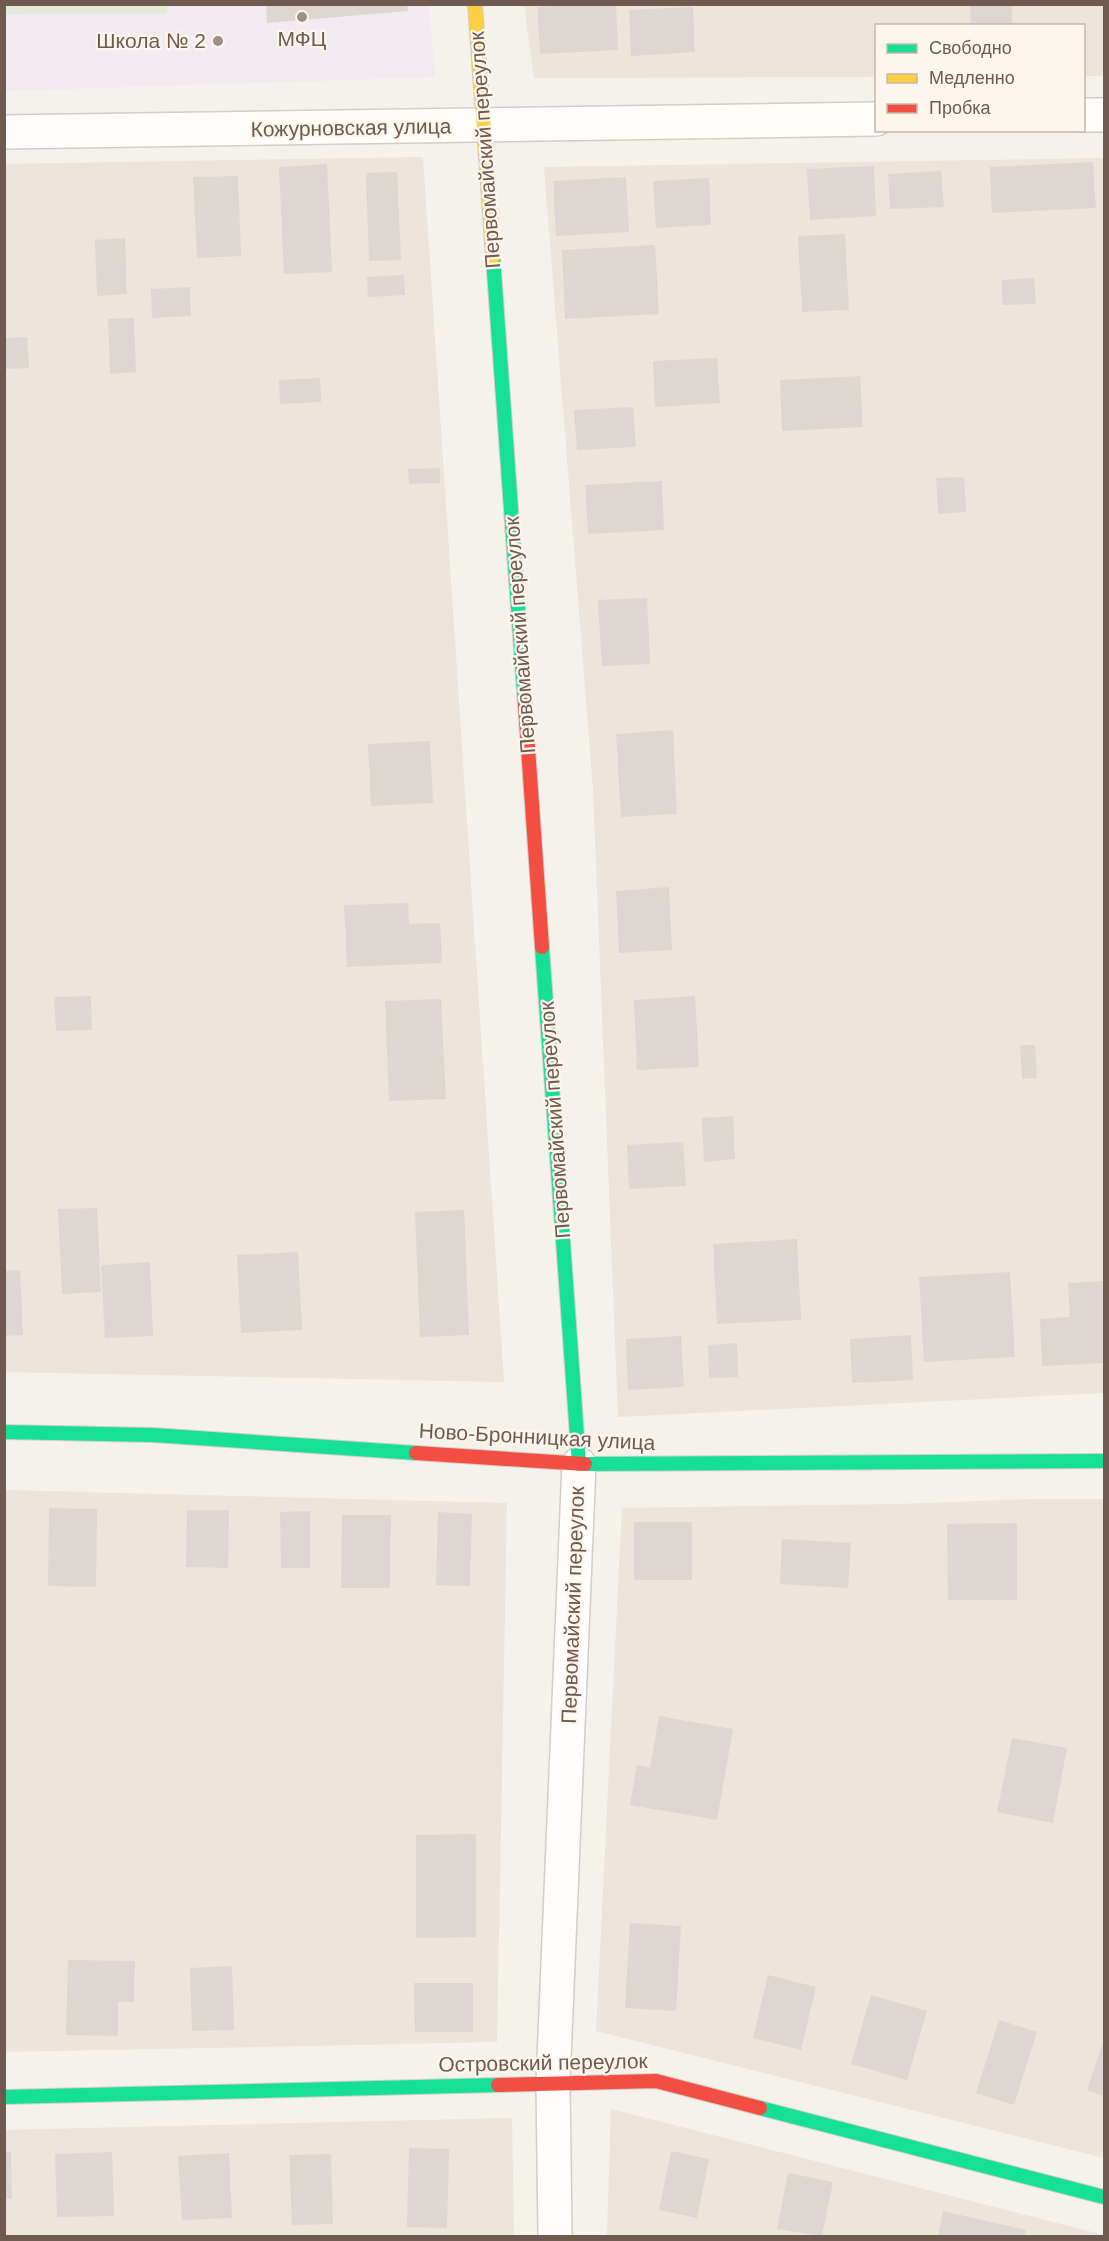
<svg xmlns="http://www.w3.org/2000/svg" width="1109" height="2241" viewBox="0 0 1109 2241" font-family="Arial,sans-serif">
<style>
.residential{fill:#ede4da}
.education{fill:#f2eaf1}
.green{fill:#e3ead8}
.building{fill:#ded7d1}
.lines{fill:none;stroke-linecap:round;stroke-linejoin:round}
.street-casing{stroke:#d2cdc7;stroke-width:36}
.fast-casing{stroke:#d4cec8;stroke-width:16}
.slow-casing{stroke:#d4cec8;stroke-width:16}
.jam-casing{stroke:#d4cec8;stroke-width:16}
.street{stroke:#fefdfc;stroke-width:33}
.fast{stroke:#16e098;stroke-width:14}
.slow{stroke:#ffcf43;stroke-width:14}
.jam{stroke:#f24e42;stroke-width:14}
.poi-dot{fill:#9f8f86;stroke:#fdf6ed;stroke-width:2}
.labels{text-anchor:middle;stroke-width:4.5;stroke-linejoin:round;paint-order:stroke}
.poi-label{font-size:21px;fill:#705a4f;stroke:#fdf6ed}
.street-label{font-size:21px;fill:#705a4f;stroke:#fdf6ed}
</style>
<rect width="100%" height="100%" fill="#f5f1eb"/>
<path class="residential" d="M524,5H1104V76H1084V26H876V77L534,78Z
M423,157L504,1382L5,1372V164Z
M1104,158V1393L618,1417L593,789L544,167Z
M5,1490L507,1503L497,2042L5,2052Z
M1033,1499H1104V2158L596,2031L622,1508L901,1504Z
M611,2109L1104,2235V2236H607Z
M512,2118L514,2236H5L4,2130Z"/>
<path class="education" d="M4,5H429L435,77L5,91Z"/>
<path class="green" d="M4,5H167V13L5,14Z"/>
<path class="building" d="M266,4H407L408,11L267,23Z
M580,4H616L618,50L540,54L537,7Z
M970,4H1012V26H971Z
M693,7L695,52L631,56L629,10Z
M1093,162L1096,208L992,213L990,167Z
M327,164L332,272L284,274L279,167Z
M874,166L876,216L810,220L807,169Z
M941,171L944,207L890,209L888,174Z
M397,172L401,260L369,261L366,173Z
M238,176L241,256L197,258L193,177Z
M626,177L629,232L556,236L553,181Z
M709,178L711,225L656,228L653,181Z
M845,234L849,310L802,312L798,236Z
M125,238L127,294L97,296L95,240Z
M655,245L659,314L565,319L562,250Z
M404,275L405,295L368,297L367,277Z
M1034,278L1036,304L1003,305L1001,280Z
M190,287L191,316L152,318L151,289Z
M134,318L136,372L110,374L108,319Z
M27,337L29,368L4,369V338Z
M717,358L720,403L655,407L653,361Z
M860,376L863,427L782,431L780,380Z
M320,378L321,402L280,404L279,380Z
M633,407L636,447L577,450L574,410Z
M440,468V483L409,484L408,469Z
M964,477L966,512L938,514L936,478Z
M662,481L664,530L588,534L585,485Z
M647,598L650,664L602,666L598,600Z
M673,730L677,814L621,817L616,734Z
M430,741L433,803L371,806L368,744Z
M669,887L672,950L619,953L616,891Z
M408,903L409,924L440,923L442,963L347,967L344,905Z
M91,996L92,1030L56,1031L54,997Z
M695,996L699,1067L637,1070L634,1000Z
M441,999L446,1099L389,1101L385,1001Z
M1020,1045H1035L1037,1078L1022,1079Z
M733,1116L735,1159L704,1162L702,1118Z
M683,1142L686,1186L629,1189L627,1145Z
M97,1208L101,1292L62,1294L58,1209Z
M464,1210L469,1335L420,1337L415,1212Z
M797,1239L801,1320L717,1324L713,1244Z
M298,1252L302,1330L241,1333L237,1255Z
M150,1262L153,1336L105,1338L101,1265Z
M20,1270L23,1335L4,1336V1271Z
M1010,1272L1015,1357L924,1362L919,1277Z
M1104,1281V1363L1042,1366L1040,1319L1070,1317L1068,1283Z
M911,1335L913,1380L852,1383L850,1339Z
M681,1336L684,1387L628,1390L626,1339Z
M737,1343L738,1377L709,1378L708,1345Z
M49,1508L97,1509L96,1587L48,1586Z
M187,1510H229L228,1568L186,1567Z
M310,1511V1568H281L280,1512Z
M438,1512L472,1514L470,1586L436,1585Z
M342,1515H391L390,1588H341Z
M634,1522H692V1580H634Z
M1017,1523V1600H948L947,1524Z
M782,1539L851,1543L848,1588L780,1584Z
M659,1716L733,1729L717,1820L630,1805L637,1765L650,1768Z
M1012,1738L1067,1748L1053,1823L997,1812Z
M476,1834V1937L416,1938V1835Z
M630,1923L681,1926L676,2011L625,2008Z
M68,1960L135,1961L134,2002H118V2036L66,2035Z
M232,1966L234,2030L192,2031L190,1968Z
M768,1975L816,1987L801,2050L753,2038Z
M414,1983H473V2032H415Z
M871,1995L927,2011L907,2080L851,2064Z
M999,2020L1037,2032L1014,2105L976,2093Z
M1104,2039V2096L1087,2090Z
M409,2148L449,2149L447,2228L407,2227Z
M671,2151L709,2159L697,2218L659,2210Z
M4,2152H11L12,2199H4Z
M112,2152L114,2216L57,2217L55,2154Z
M229,2153L232,2218L182,2220L178,2156Z
M331,2154L333,2224L292,2225L289,2155Z
M788,2173L833,2182L822,2236L777,2229Z
M943,2211L1026,2230L1024,2236H938Z"/>
<g class="lines">
<g class="street-casing">
<path id="street" d="M1084,115H1104
M4,132L876,119
M555,2236L553,2083L579,1464"/>
</g>
<g class="fast-casing">
<path id="fast" d="M493,257L525,705
M542,947L579,1464
M4,1432L153,1435L416,1453
M585,1464L1104,1461
M4,2097L498,2085
M760,2108L1104,2197"/>
</g>
<g class="slow-casing">
<path id="slow" d="M475,4L493,257"/>
</g>
<g class="jam-casing">
<path id="jam" d="M525,705L542,947
M416,1453L585,1464
M498,2085L656,2081L760,2108"/>
</g>
<use href="#street" class="street"/>
<use href="#fast" class="fast"/>
<use href="#slow" class="slow"/>
<use href="#jam" class="jam"/>
</g>
<g class="poi-dot">
<circle cx="302" cy="17" r="6"/>
<circle cx="218" cy="41" r="6"/>
</g>
<g class="labels">
<g class="poi-label">
<text x="302" y="46">МФЦ</text>
<text x="206" y="48" text-anchor="end">Школа № 2</text>
</g>
<g class="street-label">
<text transform="translate(351 128) rotate(-1)" y="7">Кожурновская улица</text>
<text transform="translate(485 150) rotate(-94)" y="7">Первомайский переулок</text>
<text transform="translate(520 635) rotate(-94)" y="7">Первомайский переулок</text>
<text transform="translate(555 1120) rotate(-94)" y="7">Первомайский переулок</text>
<text transform="translate(537 1437) rotate(3)" y="7">Ново-Бронницкая улица</text>
<text transform="translate(573 1605) rotate(-88)" y="7">Первомайский переулок</text>
<text transform="translate(543 2063) rotate(-1)" y="7">Островский переулок</text>
</g>
</g>
<rect width="1109" height="2241" fill="none" stroke="#705a4f" stroke-width="12"/>
<rect x="875" y="24" width="210" height="108" fill="#fdf6ed" stroke="#c5b8ae" stroke-width="1.5"/>
<rect x="887" y="44" width="30" height="9" fill="#16e098" stroke="#c5b8ae" stroke-width="1.5"/>
<text x="929" y="54" font-size="18" fill="#705a4f">Свободно</text>
<rect x="887" y="74" width="30" height="9" fill="#ffcf43" stroke="#c5b8ae" stroke-width="1.5"/>
<text x="929" y="84" font-size="18" fill="#705a4f">Медленно</text>
<rect x="887" y="104" width="30" height="9" fill="#f24e42" stroke="#c5b8ae" stroke-width="1.5"/>
<text x="929" y="114" font-size="18" fill="#705a4f">Пробка</text>
</svg>
